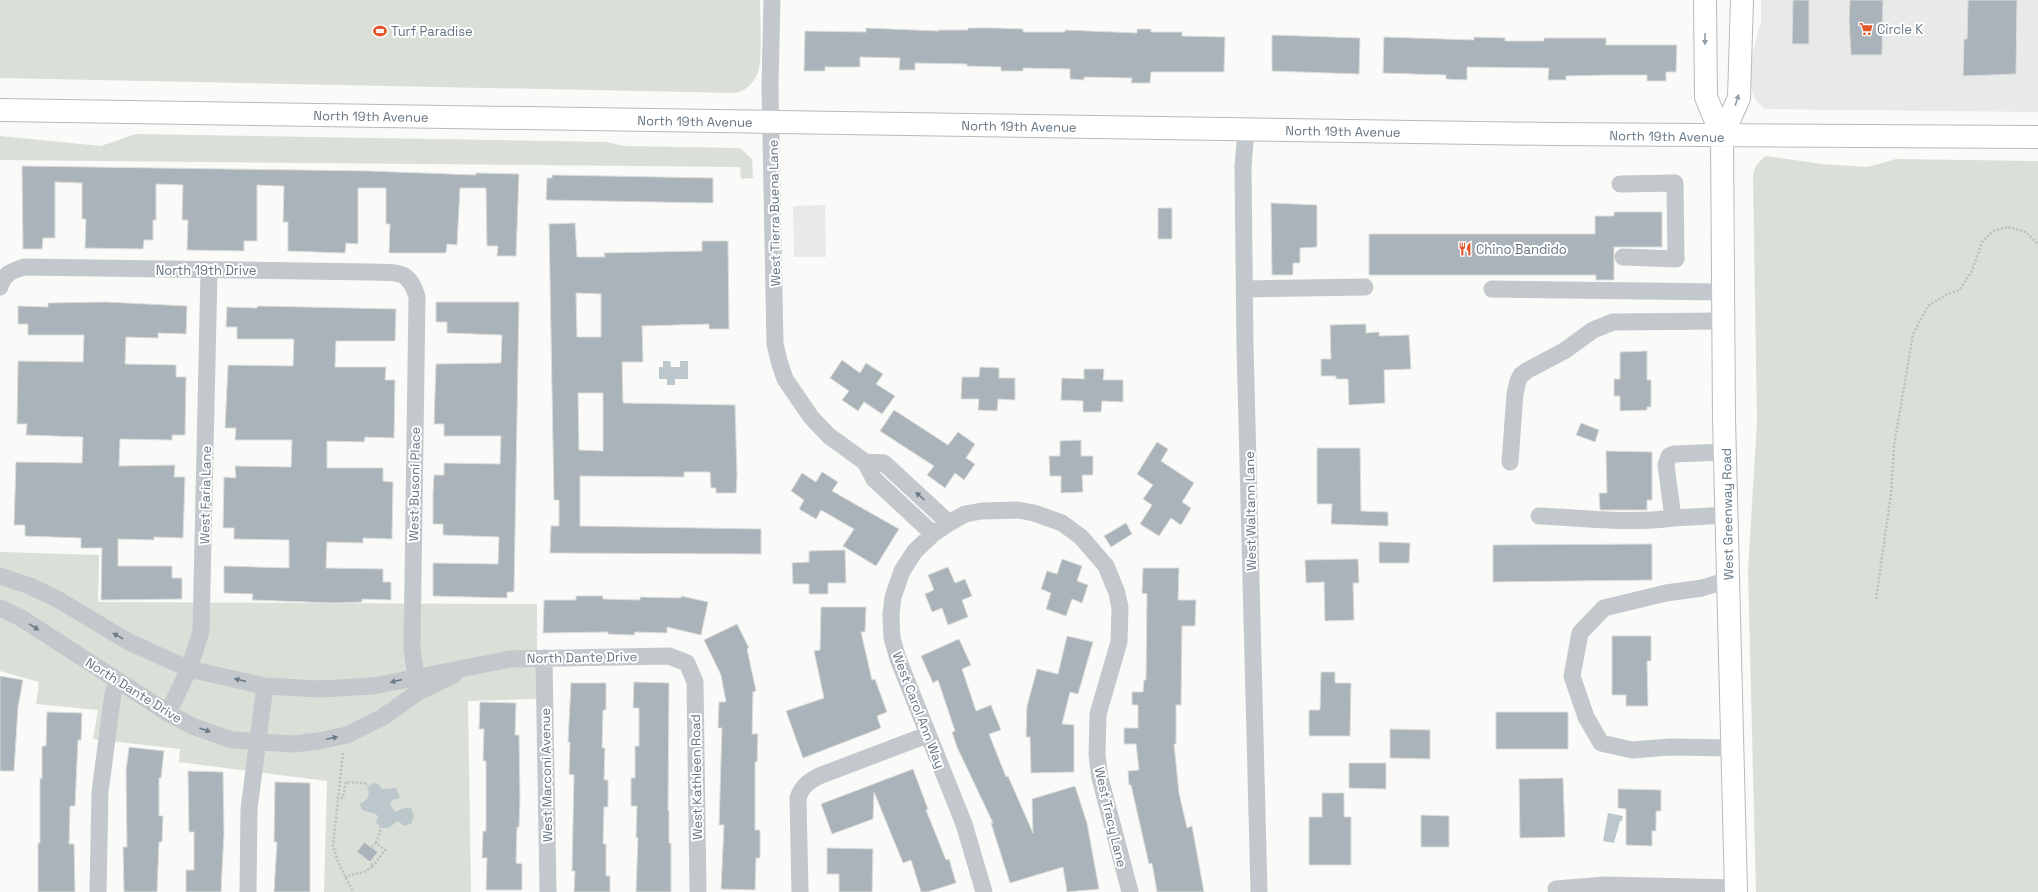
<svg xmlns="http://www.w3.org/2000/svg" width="2038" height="892" viewBox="0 0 2038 892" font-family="'Space Grotesk',sans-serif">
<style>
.built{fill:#e8e9e9}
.green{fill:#dadfd7}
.water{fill:#bbc7cb}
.building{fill:#aab3b9;stroke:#dcdcda;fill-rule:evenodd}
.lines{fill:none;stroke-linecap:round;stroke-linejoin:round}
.major-casing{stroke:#b5babe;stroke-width:24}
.path{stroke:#bbbfc2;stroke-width:2.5;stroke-dasharray:2 2;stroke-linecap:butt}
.minor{stroke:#c3c8cc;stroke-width:17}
.major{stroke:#fff;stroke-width:22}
.oneway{fill:#939fa8}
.oneway2{fill:#6a7a87}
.labels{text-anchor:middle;stroke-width:4;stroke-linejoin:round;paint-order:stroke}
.poi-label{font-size:13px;fill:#657683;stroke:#fff;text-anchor:start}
.street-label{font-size:13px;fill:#657683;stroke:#fff}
</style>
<rect width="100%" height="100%" fill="#fafaf8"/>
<path class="built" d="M1761,0H2038V112L1765,109L1758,103L1752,93L1751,75L1752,55L1761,21Z
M825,205L826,257H794L793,206Z"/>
<path class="green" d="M0,0H760C760,17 763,61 757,75C752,85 746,90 736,93L0,78Z
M136,134L607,142L624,146L740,148L752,159L753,178L741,179L740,167L0,160V136L101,146Z
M1766,156L1822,164L1868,167L1896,159L2038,161V892H1756L1748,571L1757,422L1753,177C1754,166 1758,162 1766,156Z
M0,552L99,555L98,602L537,604V699L468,701L471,892H324L327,781L179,762L180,749L93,739L98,710L36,704L39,682L0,671Z"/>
<path class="water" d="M663,361H670L671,367H680V361H688V379H675V385H667V379H659V367H663Z
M373,783L378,784L383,789L396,788L400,798L392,800L390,804L395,812L405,808H411L414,816L411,824L403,826L400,822H396L389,828H381L376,822L378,817L376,814L362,810L360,804L367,799L369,792L367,788Z
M1608,813L1623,816L1622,821H1620L1614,843L1603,841Z"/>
<path class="building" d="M1793,0H1809V44H1792Z
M1850,0H1883L1882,55H1851L1849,20Z
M1968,0H2017L2016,74L1963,76L1964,39H1967Z
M866,28L939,31V30H968V28H996L1023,29V32H1065V30L1137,33V29H1151V32H1182V36L1225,37L1224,72H1151L1150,83H1131L1132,78L1084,77V80L1070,79V69L1023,68V71H1001V67L967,66V64L915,63V70H899L900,58L860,57V67H825V71H804L805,31L866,32Z
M1272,35L1360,38L1359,74L1272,71Z
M1384,37L1474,40V37L1505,38V41H1544V38H1606V45H1677L1676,72H1666V81H1647V75H1607L1566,76V80H1548L1549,68H1544L1467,67V80L1446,79V75L1383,73Z
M22,166L368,171L476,175V173L519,174L516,256H497L498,246H487L486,188H460L457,245L447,244L446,253H389L390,224H386V188H358V244L346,243L345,253L288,251V222H283L284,186L257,185V241H244V251L187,250L188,220H182L183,185L156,184V220H153V240H144L143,249L85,248L86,219H82V183L55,182V238H43L42,249H23Z
M552,175L713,178V203L546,200L547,178H552Z
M1271,203L1317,205V247L1300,248V263H1293V275H1272Z
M1158,208H1172V239H1158Z
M1614,212H1662V247H1614V280H1596V275H1369V234H1595V216H1614Z
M575,223L577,257H605L604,253L702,251V241H728L729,329H709V324L642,326L643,362H622L623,403L735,405L737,475L736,493H716V488H711L710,472H684V477L580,476V526L761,529V554L550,553L551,526H559V500H554L549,224ZM576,293L601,294V337H577ZM578,393H603V451L579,450Z
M106,302L187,306L186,334L158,333V338L126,337L125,364L176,365V377H186L185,435H172V440L120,439L119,466L175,465L174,477H185L183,538L154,537V540L118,539V566H172V578H182V599L101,600L102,548H81V538L25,536V525H14L16,462L82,463L83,437L26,435L27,424H17L18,361L83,362L84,335H28V324H18V306L48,307V303Z
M436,302H519L514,592H507V598L433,596V563L498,564L499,537L443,535V524H433V493L434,475H444V463L500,464L501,436H444V424H434L436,364L501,363L502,335L447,333V322H436Z
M258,306L396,309L395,341H336L335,367H386L385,380H395L394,438L365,437L364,442L327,441V468H383V481L393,482L392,539L363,538V543L327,542L326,568L383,569V582H391V600L362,599V602L333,603L252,600L253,594L224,593V566L289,568V540L234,539V528H223L224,477L236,478L235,466L291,467L292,440H235L236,428H225L228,365L293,366L294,339H237V327H226L227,307L257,308Z
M1366,324V333L1379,332V336L1409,335L1411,369L1384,370L1385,403L1349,405L1348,379H1336V376H1321V359H1331L1330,325Z
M1647,351V380H1651V407H1647V410L1620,411V396H1614V379H1620V352Z
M842,360L860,373L866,363L883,374L876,384L895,396L882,414L864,402L858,411L842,400L849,391L830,378Z
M980,367L999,368V378H1015V400L998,399L997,411L978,410L979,399H961L962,377H979Z
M1084,369H1104L1103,380H1123V402L1102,401L1101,412H1083V401L1061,400L1062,378L1084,379Z
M894,410L948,445L958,432L975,444L966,458L975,464L964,480L955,473L945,488L927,475L934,466L880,431Z
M1581,423L1599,430L1595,442L1576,435Z
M1081,440V456H1093V475H1082L1083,492L1061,493V476H1050L1049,456H1060V441Z
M1157,442L1168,449L1161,461L1194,483L1182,502L1191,508L1181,525L1171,518L1159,536L1140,524L1152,505L1143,499L1153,485L1137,474Z
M1317,448H1360L1361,511L1388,512V526L1331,524L1332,504H1317Z
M1606,451L1652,452V500H1647V510H1600L1599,493H1607Z
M822,472L838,482L832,491L899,529L876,566L843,546L854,529L821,510L816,519L799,509L804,500L791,491L802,473L816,482Z
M1126,523L1132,534L1111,547L1104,536Z
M1379,542L1410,543L1409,563H1379Z
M1652,544V580L1493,582V545Z
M845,550L846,583H828V594H809V584H793L792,563L809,562V551Z
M1062,559L1082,566L1077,581L1088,585L1082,603L1072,599L1066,616L1046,609L1051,593L1041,589L1047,571L1057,574Z
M1358,559L1359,583H1353L1354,620L1325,621L1324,582L1306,583L1305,560Z
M948,567L955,583L965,579L972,596L962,600L968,617L948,625L942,608L932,612L925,594L934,590L928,575Z
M1143,568H1179L1178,600H1196L1195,626H1182L1181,705H1176V744H1174L1179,793L1187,828L1192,826L1204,892H1157L1152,863L1149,864L1131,785H1129L1128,771L1139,770L1136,744H1124V728H1138V705H1132V692H1143L1144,680H1146L1147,594L1142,593Z
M576,596H603V599L640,600V597L681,598V596L708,602L701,635L667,627V633L635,632L634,635L608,634V632L543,633L544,600H576Z
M821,607H866L865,632H861L872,680L875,679L887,712L877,716L881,728L803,758L786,711L824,698L814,651L820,650Z
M737,624L749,648L747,649L756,691L753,692L752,734H758L757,762H755V830H760V858H756L755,890L721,889L724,825H719L722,728H718L719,702H726L721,675L704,640Z
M1067,636L1093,642L1078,694L1070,692L1062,724L1074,725V772L1031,773L1030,737H1026L1027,706L1037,669L1058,674Z
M1612,636H1651V661H1647L1648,706H1626V695H1612Z
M959,639L971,665L962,669L976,711L991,705L1001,730L989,734L1006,777L1008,776L1033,833L1032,799L1075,786L1087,823L1099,889L1067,892L1063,867L1010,883L991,823H993L957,747L952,732L955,731L938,680L933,683L921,656Z
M1321,672H1335V683H1351L1350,736H1309V710H1320Z
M0,676L23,680L18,707L14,771H0Z
M634,682L669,683L668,811H669V843H671V892H636L638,838L636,837L637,806H631V778H635V746H639V708H633Z
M571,683H606V710H603L602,748H605L604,780H608V807H604L603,844H606V876H610V892H574L575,871H572L574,775L569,774L570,742H568Z
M480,702L516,703L515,735H519L520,799L519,827H517L516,863L522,864V890H486L487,858H482L483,831H486V761H483L484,729H479Z
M47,712L82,713L81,740H78L75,806H70L69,844H74L75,892H38V843H40V778L42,779V746H46Z
M1496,712H1568V749H1496Z
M1390,729L1430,730V759L1390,758Z
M129,747L164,751L161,778H159V816H163L162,842H159L157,892H124L123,847H127L126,771Z
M1349,763H1386V789L1349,788Z
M913,769L928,809L926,810L946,860L949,859L956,883L927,892H921L911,860L903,863L874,792L873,819L832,834L821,804Z
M188,771L223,772L224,833L221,892H186V870H194V832H189Z
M1563,778L1565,837L1520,838L1519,779Z
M275,782L310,783V892H274L277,842H274Z
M1618,789L1661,790V811H1656V831H1652V846L1626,845V809L1618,808Z
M1322,793H1344V817H1351V865H1309V817H1322Z
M1421,815L1449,816V847H1421Z
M364,842L378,852L370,862L357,852Z
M827,848L873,849L872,892H839V874H827Z"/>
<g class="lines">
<g class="major-casing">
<path id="major" d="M1705,0L1706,97L1722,136L1724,419L1736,892
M0,110L1550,134L2038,137
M1722,136L1739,98L1742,0"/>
</g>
<path class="path" d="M1876,599L1891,494L1894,446L1913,334L1928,306L1947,294L1959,290L1971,273L1982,242L1993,231L2008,227L2026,232L2038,244
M343,753L333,846L338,862L353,892
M337,798H343L346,782L364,783L368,785
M376,843L381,828
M372,847L376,843L385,850L373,866
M345,878C356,871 362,876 373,866L370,862"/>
<path class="minor" d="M772,0L770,86L775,344L779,361L785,379L811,417L829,436L865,462L874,479L933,534
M1246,130L1243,167L1245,346L1259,892
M1620,184L1675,183L1676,259L1623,257
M0,287C4,274 11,271 24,267L370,272C395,273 409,268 417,297L412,649L418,692
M1245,289L1365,287
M1492,289L1723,292
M865,462L884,463L949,523
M1510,462L1515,394L1518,381L1521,375L1528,370L1564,351L1593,330L1613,322L1723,321
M1539,516C1584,518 1629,524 1673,518L1666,465L1669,456L1674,454L1725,452
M1673,518L1727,515
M0,576L30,586L59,600L129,642L189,669L265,686L320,689L373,686L510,659L669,656L687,663L695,682L698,892
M1728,580L1702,588L1666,593L1604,608L1580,633L1572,676L1586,717L1601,743L1632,750L1670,747L1732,748
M0,608L21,618L168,713L192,726L232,740L293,744L318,741L347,735L383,717L418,692L454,675
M544,658L548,892
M168,713L189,669L201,631L209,271
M1556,889L1605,885L1735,888
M98,892L100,792L113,693L118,681
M248,892L249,809L265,686
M800,892L798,798C802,786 808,782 819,776L927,735
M984,892L964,824L898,659L892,638L891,615L893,597L902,571L915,551L933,534L949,523L965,514L982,511L1018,510L1034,513L1062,523L1081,537L1106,566L1117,593L1120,608L1119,642L1098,714L1097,755L1100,778L1130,892"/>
<use href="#major" class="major"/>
</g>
<defs><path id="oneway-solid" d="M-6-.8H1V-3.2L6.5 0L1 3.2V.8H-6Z"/></defs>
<g class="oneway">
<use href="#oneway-solid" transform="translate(1705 39) rotate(90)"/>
<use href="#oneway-solid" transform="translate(1737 100) rotate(-72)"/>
</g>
<g class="oneway2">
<use href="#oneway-solid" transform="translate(920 496) rotate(-138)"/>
<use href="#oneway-solid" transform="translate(34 627) rotate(32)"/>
<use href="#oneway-solid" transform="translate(118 636) rotate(-151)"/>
<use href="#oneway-solid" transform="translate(240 680) rotate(-167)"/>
<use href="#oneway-solid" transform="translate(396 681) rotate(167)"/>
<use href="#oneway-solid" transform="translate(205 730) rotate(20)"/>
<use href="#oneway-solid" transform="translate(332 738) rotate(-12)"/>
</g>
<defs>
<g id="supermarket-bare" transform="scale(1.08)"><path d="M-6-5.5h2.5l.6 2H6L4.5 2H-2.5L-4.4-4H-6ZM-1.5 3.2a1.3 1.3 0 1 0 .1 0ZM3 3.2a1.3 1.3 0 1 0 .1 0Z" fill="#e4572e" stroke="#fff" stroke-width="2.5" paint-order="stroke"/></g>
<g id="stadium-bare" transform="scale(1.08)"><path d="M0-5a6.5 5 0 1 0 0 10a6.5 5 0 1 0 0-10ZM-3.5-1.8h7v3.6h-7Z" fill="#e4572e" stroke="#fff" stroke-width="2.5" paint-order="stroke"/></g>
<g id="restaurant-bare" transform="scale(1.08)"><path d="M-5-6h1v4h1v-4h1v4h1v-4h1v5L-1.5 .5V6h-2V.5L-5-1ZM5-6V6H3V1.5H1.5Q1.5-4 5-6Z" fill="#e4572e" stroke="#fff" stroke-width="2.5" paint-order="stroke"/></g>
</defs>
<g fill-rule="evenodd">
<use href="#supermarket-bare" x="1866" y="29"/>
<use href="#stadium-bare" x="380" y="31"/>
<use href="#restaurant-bare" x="1465" y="249"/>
</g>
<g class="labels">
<g class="poi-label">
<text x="1877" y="34">Circle K</text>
<text x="391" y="36">Turf Paradise</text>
<text x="1476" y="254">Chino Bandido</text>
</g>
<g class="street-label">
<text transform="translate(371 116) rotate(1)" y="5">North 19th Avenue</text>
<text transform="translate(695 121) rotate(1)" y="5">North 19th Avenue</text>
<text transform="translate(1019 126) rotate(1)" y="5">North 19th Avenue</text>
<text transform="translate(1343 131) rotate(1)" y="5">North 19th Avenue</text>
<text transform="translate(1667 136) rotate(1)" y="5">North 19th Avenue</text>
<text transform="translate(774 213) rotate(-91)" y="5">West Tierra Buena Lane</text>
<text x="206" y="275">North 19th Drive</text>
<text transform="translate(414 484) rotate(-89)" y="5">West Busoni Place</text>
<text transform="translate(205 495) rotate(-89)" y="5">West Faria Lane</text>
<text transform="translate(1250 511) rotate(-91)" y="5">West Waltann Lane</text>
<text transform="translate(1727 514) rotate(-91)" y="5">West Greenway Road</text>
<text transform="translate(582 657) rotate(-1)" y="5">North Dante Drive</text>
<text transform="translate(134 690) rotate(32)" y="5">North Dante Drive</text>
<text transform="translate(919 710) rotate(69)" y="5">West Carol Ann Way</text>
<text transform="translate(546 775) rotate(-91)" y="5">West Marconi Avenue</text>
<text transform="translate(696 777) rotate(-91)" y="5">West Kathleen Road</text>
<text transform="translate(1111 817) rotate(77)" y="5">West Tracy Lane</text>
</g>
</g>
</svg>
